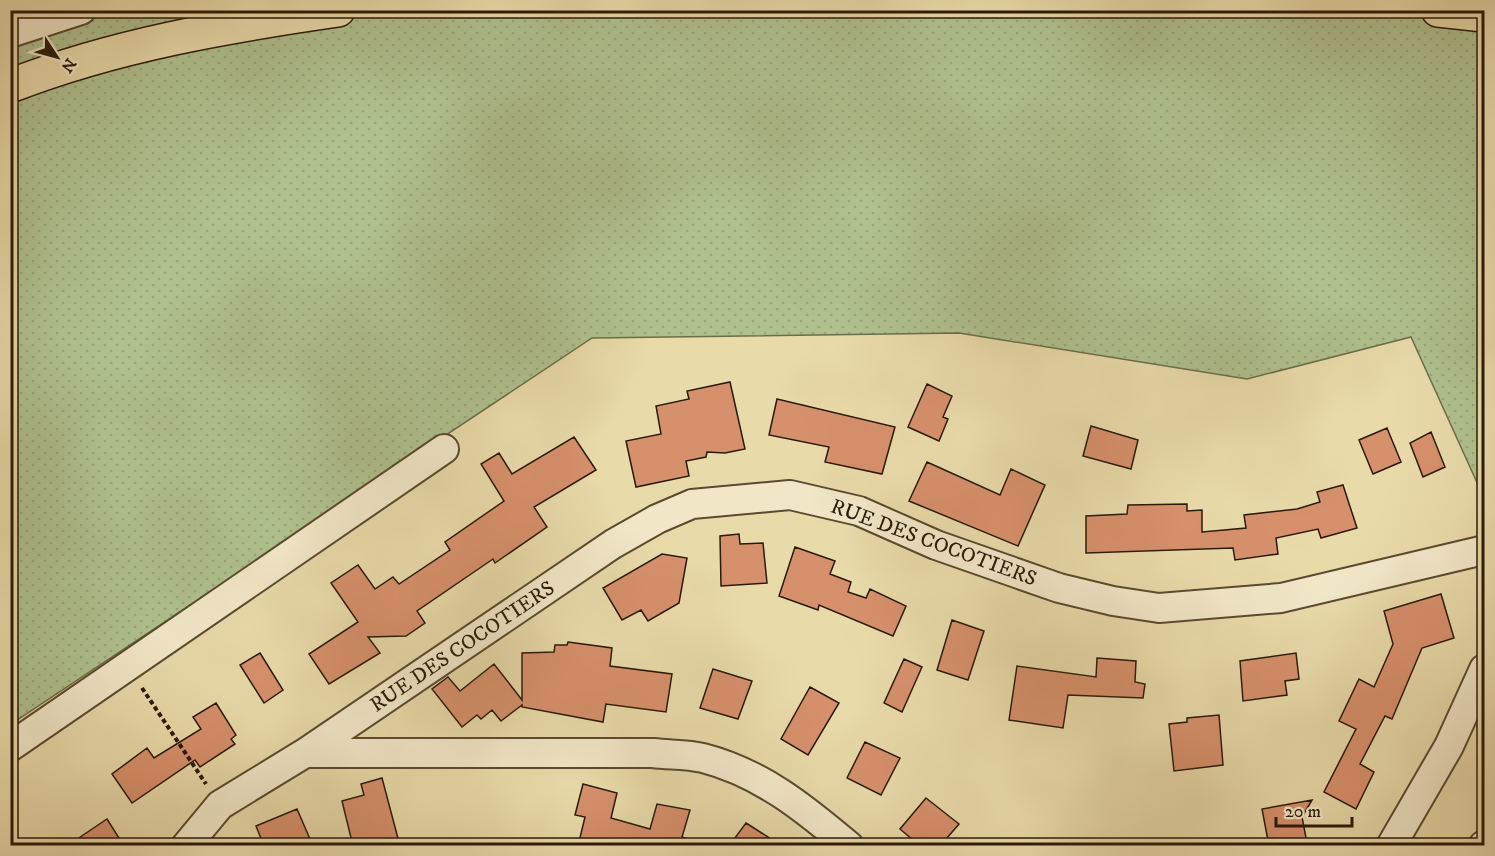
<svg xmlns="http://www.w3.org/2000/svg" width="1495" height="856" viewBox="0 0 1495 856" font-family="'IM FELL DW Pica',serif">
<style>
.grass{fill:url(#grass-dots);stroke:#6c6e4a;stroke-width:1.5}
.building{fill:#d6906c;stroke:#2a1a06;stroke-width:1.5}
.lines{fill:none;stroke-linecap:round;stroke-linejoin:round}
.minor-casing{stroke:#5a4a2f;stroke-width:32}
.major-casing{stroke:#2a1a06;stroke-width:36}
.path{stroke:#2a1a06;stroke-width:4;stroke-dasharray:4.5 3;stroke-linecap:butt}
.minor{stroke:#f1e7c7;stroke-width:28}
.major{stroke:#e9daa9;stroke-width:33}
.labels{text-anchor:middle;stroke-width:4.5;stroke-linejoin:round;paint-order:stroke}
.street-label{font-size:21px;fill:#2a1a06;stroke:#f1e7c7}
</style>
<defs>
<pattern id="grass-dots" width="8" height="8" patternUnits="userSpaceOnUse" patternTransform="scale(1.5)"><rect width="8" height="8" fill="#afc18e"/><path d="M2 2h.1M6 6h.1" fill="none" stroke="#97a579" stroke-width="1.8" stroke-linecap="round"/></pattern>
</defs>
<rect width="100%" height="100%" fill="#e9daa9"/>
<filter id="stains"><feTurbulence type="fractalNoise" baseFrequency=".00333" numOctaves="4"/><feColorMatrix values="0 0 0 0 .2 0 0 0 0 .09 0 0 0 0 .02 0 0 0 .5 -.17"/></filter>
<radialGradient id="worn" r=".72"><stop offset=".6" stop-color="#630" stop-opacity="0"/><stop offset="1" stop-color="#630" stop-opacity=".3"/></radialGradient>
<path class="grass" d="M11,11H1484V498L1411,337L1247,379L959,333L592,338L11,724Z"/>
<path class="building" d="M730,382L745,449L725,453L707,452L706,457L686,461L689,476L636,487L626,441L661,434L656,406L689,399L687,391Z
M927,384L952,396L943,417L948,419L939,441L908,427Z
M777,399L895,427L882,474L825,462L829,447L769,435Z
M1091,426L1138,440L1131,469L1083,456Z
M1387,428L1401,462L1373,474L1359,440Z
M1431,432L1445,467L1423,477L1410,443Z
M574,437L596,470L534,507L547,527L495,563L493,559L417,611L425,623L406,636L368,637L380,653L329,684L309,654L358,622L331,583L358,565L375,589L393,577L399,584L450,550L445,542L504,501L481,464L499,453L512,474Z
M927,462L1000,495L1011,469L1045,485L1018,546L909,501Z
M1343,485L1357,528L1321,538L1318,529L1276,538L1278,554L1235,560L1233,548L1086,553V516L1127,514L1128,505L1187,504V511L1202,510V532L1246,528L1244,515L1297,509L1320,502L1317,492Z
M739,534L740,544L763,543L767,583L721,586L720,536Z
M795,547L835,561L830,574L851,582L848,592L866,598L870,589L906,606L893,636L819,605L818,610L779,596Z
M662,554L687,558L679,603L648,621L641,610L622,620L603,588Z
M1441,594L1454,638L1422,648L1392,719L1385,716L1360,764L1374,772L1356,809L1324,792L1356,729L1339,721L1359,679L1374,687L1393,644L1384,611Z
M952,620L984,631L968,680L937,670Z
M568,642L612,648L610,666L672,674L666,712L606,704L603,722L522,707V705L501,721L492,710L481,719L477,715L462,727L432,689L448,677L460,691L494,664L522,700V653L554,652L555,645H567Z
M260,653L283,690L264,703L240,665Z
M1296,653L1299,679L1285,681L1287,695L1243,701L1240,661Z
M1097,658L1136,661L1135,682L1145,684L1143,698L1068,695L1063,728L1009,720L1017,666L1096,677Z
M904,659L922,667L902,712L884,703Z
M713,669L752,681L738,719L700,708Z
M810,687L839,703L808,755L781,739Z
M216,703L236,735L231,739L235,744L200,767L195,760L132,803L112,774L147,748L154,758L201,729L193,717Z
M1219,715L1223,765L1174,771L1169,724L1187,722V718Z
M865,742L900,758L881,795L847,778Z
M382,778L400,846H353L342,801L364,795L361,784Z
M583,784L617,793L611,818L650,829L657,804L690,810L682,837L688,839L687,846H578L585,817L575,815Z
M926,798L959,824L940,846H920L900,829Z
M1312,800L1302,817L1307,843L1269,846L1262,809Z
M297,809L313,846H264L256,826Z
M107,819L124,846H67Z
M746,823L782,846H729Z"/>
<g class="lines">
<g class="minor-casing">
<path id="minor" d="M10,33L81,10
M10,747L444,449
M305,753L613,544L657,519L692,504L790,495L859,511L936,545L1059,588L1113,601L1159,608L1281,598L1484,550
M186,846L220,805L305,753H653C669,755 687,754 703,758C761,773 804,808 849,846
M1391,846L1449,746L1484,669
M1483,846L1484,845"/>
</g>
<g class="major-casing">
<path id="major" d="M1438,10L1484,15
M10,86C115,45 227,26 338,10"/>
</g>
<path class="path" d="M142,688L206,784"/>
<use href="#minor" class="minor"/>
<use href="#major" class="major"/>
</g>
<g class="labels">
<g class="street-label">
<text transform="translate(934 542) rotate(20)" y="7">RUE DES COCOTIERS</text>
<text transform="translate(462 646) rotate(-34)" y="7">RUE DES COCOTIERS</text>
</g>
</g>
<rect width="1495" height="856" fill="none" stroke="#e9daa9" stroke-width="36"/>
<rect x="12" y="12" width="1471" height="832" fill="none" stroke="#2a1a06" stroke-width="3"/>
<rect x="18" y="18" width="1459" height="820" fill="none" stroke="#2a1a06" stroke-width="1.5"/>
<g transform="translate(57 57) rotate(126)" stroke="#f1e7c7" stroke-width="4.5" paint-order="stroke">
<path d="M0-4.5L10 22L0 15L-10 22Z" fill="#2a1a06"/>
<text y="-9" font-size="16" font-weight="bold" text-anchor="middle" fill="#2a1a06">N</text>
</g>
<path d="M1276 817v9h76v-9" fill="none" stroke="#2a1a06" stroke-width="3"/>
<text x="1285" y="817" font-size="18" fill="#2a1a06" stroke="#f1e7c7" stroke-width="4.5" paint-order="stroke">20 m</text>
<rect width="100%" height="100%" filter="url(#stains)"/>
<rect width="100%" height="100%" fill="url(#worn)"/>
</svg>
